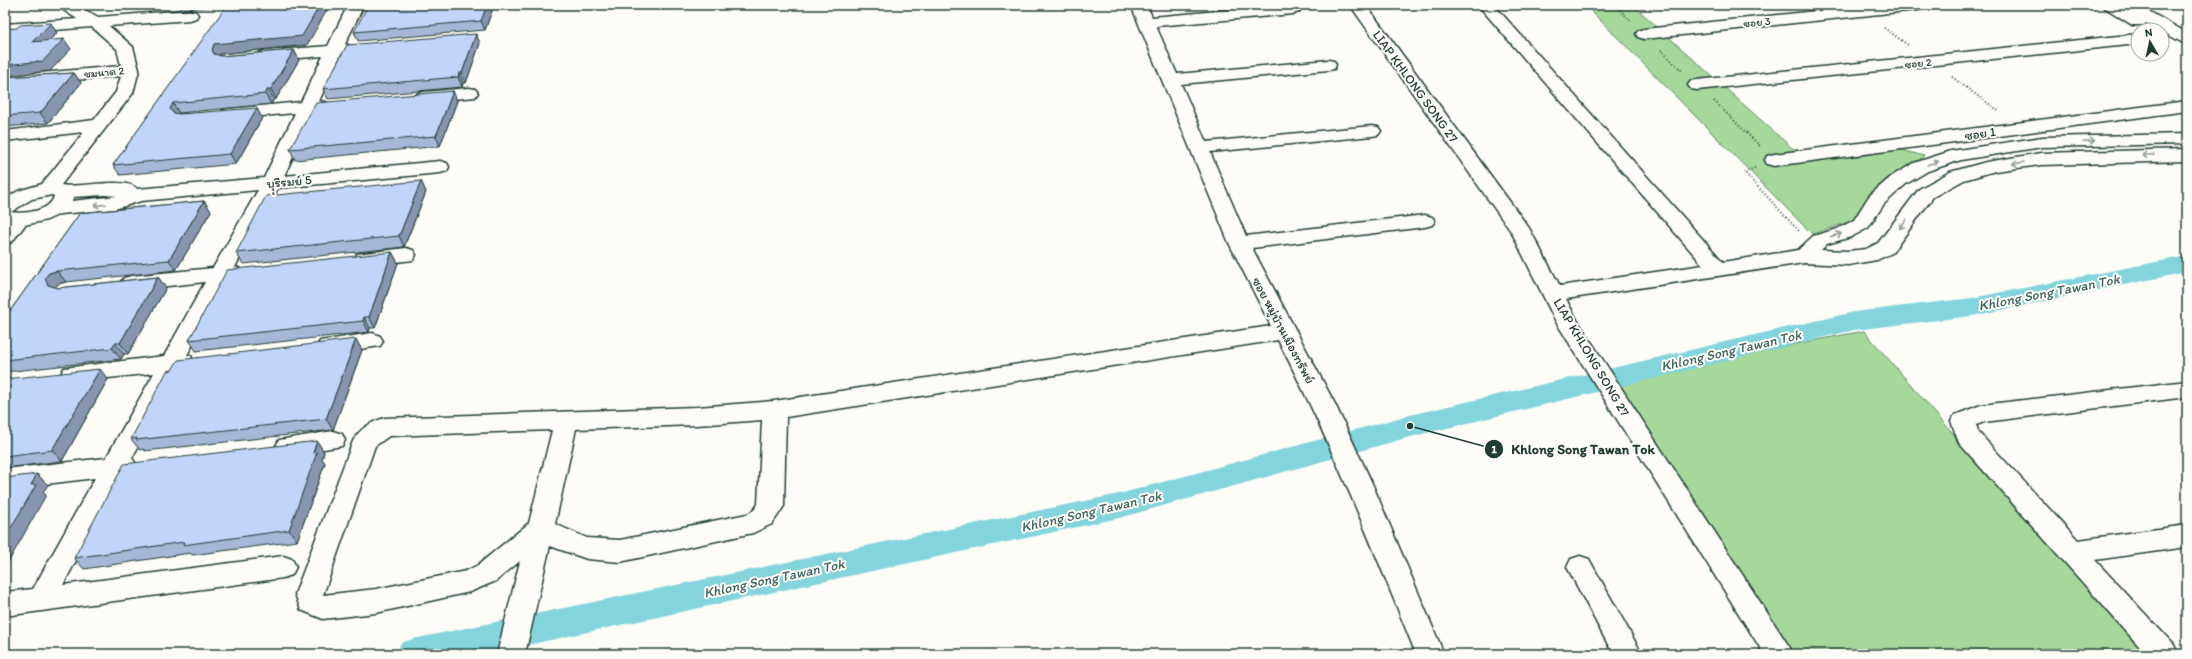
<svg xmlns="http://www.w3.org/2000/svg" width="2192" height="659" viewBox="0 0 2192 659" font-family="Itim,'Playpen Sans Thai',sans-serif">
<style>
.green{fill:#a5d89a;stroke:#628a67}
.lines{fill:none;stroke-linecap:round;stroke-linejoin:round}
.canal{fill:#83d4dd;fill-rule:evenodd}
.minor-casing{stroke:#1f3d34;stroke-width:3}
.path{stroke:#1f3d34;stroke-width:2;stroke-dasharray:1 2.5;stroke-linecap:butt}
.minor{fill:#fdfcf7;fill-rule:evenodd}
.wall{fill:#a6b7d7;stroke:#1f3d34}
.shaded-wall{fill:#8795af;stroke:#1f3d34}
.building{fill:#c1d5fa;stroke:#1f3d34}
.oneway{stroke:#8e9c96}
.labels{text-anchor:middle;stroke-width:4;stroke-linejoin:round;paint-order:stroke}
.far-street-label{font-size:11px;fill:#1f3d34;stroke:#fdfcf7}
.street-label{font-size:13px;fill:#1f3d34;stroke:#fdfcf7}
.water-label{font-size:14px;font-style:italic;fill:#38635e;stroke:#fdfcf7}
.leader{fill:none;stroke:#1f3d34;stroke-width:1.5}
.callout-dot{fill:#1f3d34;stroke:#fdfcf7;stroke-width:1.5}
.mark-label{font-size:12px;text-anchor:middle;font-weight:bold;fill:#fff}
.callout-label{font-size:14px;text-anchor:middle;font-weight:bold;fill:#1f3d34;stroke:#fdfcf7;stroke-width:4;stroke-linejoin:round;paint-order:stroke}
</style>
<rect width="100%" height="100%" fill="#fdfcf7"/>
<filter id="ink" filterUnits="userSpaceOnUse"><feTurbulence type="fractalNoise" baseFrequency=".025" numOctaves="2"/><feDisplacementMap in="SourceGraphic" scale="8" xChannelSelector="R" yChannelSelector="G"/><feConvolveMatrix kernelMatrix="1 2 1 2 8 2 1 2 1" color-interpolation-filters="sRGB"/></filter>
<g filter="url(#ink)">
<path class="green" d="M1585,5H1633L1792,148L1814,155L1901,150L1924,156L1852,221L1812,234Z
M1864,331L2145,654H1788L1601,381Z"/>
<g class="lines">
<path class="canal" d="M2187,256V272L1972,316L1854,330L1410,437L1119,518L485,654H396L401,643L413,639L1119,494L1410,415L1854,312L1972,298Z"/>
<g class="minor-casing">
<path id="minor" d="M56,5H76L98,17L190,10L196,12L198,15L196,18L190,20L109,26L133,47L139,70L133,93L61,185C76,189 128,176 137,189L264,178L295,113L229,119L223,118L220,114L223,110L229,109L301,102L323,56L266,61L260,60L258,56L260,52L266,51L328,46L348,5H364L345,44L351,46L353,49L351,52L341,54L319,101L326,102L329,106L326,110L314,112L284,176L440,161L447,163L449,167L447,171L440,173L278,188L235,267L239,268L242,273L239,278L228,280L187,355L191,356L194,362L191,368L179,370L132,458L137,465L134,472L122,475L63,585L283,556L292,559L296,567L292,575L283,578L5,616V592L33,589L95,478L5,489V469L106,458L154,373L72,382L64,380L61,374L64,368L164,356L205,282L131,290L124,288L120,283L124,278L131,276L213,268L258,190L141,201L115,209L60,214L47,220L25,225L12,242L5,244V199L18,191L42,184L84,132L5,141V131L94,120L116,92L121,76L5,86V76L121,66L117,49L92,27L5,34V24L77,19ZM52,195L54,196C50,212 24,214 11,212L32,199ZM105,195L117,196L72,201L73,197Z
M1131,5H1147L1152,17L1285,5L1299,6L1301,9L1299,12L1293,14L1156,26L1177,74L1328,60L1334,61L1336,65L1334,69L1328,70L1181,84L1206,142L1372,126L1378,127L1381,131L1378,135L1372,136L1210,152L1246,236L1425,215L1432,217L1435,221L1432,225L1425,227L1252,248L1335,404L1372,483L1444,654H1416C1373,548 1331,442 1278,340L786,417L784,506L772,524L753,533L620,562L587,559L550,546L525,654H497L520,561L496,581L470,592L376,613L323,619L301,610L295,594L299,583L353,441C360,428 371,422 385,418L697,407L774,401L1271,326L1229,243ZM762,420L758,504L754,510L747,514L620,540L587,538L555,524L576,429L697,425ZM552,430L529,523L478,565L466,571L376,589L323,595L375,446L389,436Z
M1350,5H1366L1529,228L1560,286L1703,265L1478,5H1494L1723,262L1798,250L1813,236L1837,229L1854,220L1869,196L1892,176L1914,163L1951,151L2042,137L2187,134V144L2042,147L1961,160L1928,171L1906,184L1884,204L1868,228L1851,237L1827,244L1821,250L1848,251L1866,249L1878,243L1919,189L1950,172L1986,162L2041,153L2187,149V161L2041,165L1995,171L1964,180L1933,197L1892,253L1877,260L1848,265L1804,263L1566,299L1577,320L1794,654H1764L1556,322L1512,233Z
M1874,5H1926L1924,8L1918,10L1644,39L1638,37L1636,34L1638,31L1644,29Z
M2101,5H2138L2187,33V45L2146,23L2144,25H2132Z
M2138,34V44L1697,90L1691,89L1688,85L1691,81L1697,80Z
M469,88L475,89L478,93L475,97L424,102L418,101L415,97L418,93L424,92Z
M2187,101V111L1774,166L1767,164L1765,160L1767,156L1774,154Z
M406,248L413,250L416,255L413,260L364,266L357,264L354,259L357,254Z
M372,333L380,336L383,341L380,346L328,354L320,351L317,346L320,341Z
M2187,381V397L1984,422L1976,425L1979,433L2078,540L2187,525V547L2095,560L2174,645L2178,654H2146L1959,443L1951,421L1955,415L1981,405Z
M333,431L342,434L345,440L342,446L288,455L279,452L276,446L279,440Z
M1580,556L1589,559L1642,654H1613L1567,567L1571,559Z"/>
</g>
<path class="path" d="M1615,5L1631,21
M1884,28L1908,45
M1661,50L1683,72
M1952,77L2000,112
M1714,101L1761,147
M1755,168L1744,172L1799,231"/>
<use href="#minor" class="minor"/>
</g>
<path class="wall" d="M177,5H256L255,6L307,45L220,54L219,55L221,56L294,50L299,60L276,99H274L271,104L179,113L178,114L262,118L236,164L120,175L113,165L227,6L180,9Z
M494,5L485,30L358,41L354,32Z
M480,43L466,83H463L462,87L328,99L323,89Z
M74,73L81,83L48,123L5,127V77Z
M453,91L457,101L440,146L295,160L290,149Z
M421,181L426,192L404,247L243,264L236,253Z
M204,201L211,211L176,270L66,282L58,284L55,287L58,288L158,277L166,288L128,354H124L121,359L5,372V318L80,213Z
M392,252L398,263L375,328H370L369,332L196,351L189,340Z
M362,350L333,430L145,451L144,449L140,450L131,439Z
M5,379H108L62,461L5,468Z
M317,441L324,452L322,459L325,463L297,541L192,555L190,553L84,569L74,558Z"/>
<path class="shaded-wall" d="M320,5H330L307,45L220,54L218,60L212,50L214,44Z
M487,5H494L485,30L481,21Z
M51,23L57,33L39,51L32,42Z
M476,34L480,43L466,83L462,73Z
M64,39L71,49L50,71L5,76V65Z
M294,50L299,60L276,99L271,89Z
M74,73L81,83L48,123L40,113Z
M459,73L463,83L462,87L458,77Z
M268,89L274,99L271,104L265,94Z
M453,91L457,101L440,146L436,136Z
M173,103L179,113L176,119L170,109Z
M257,108L262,118L236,164L230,154Z
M421,181L426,192L404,247L399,236Z
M204,201L211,211L176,270L169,260Z
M392,252L398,263L375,328L369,317Z
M57,271L66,282L58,284L54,289L48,285L45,278L49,273Z
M158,277L166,288L128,354L120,343Z
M364,317L370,328L369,332L363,321Z
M356,339L362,350L333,430L326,419Z
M115,343L124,354L121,359L112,348Z
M100,369L108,379L62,461L52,450Z
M317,441L324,452L322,459L325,463L297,541L289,530L313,453Z
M37,474L48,485L43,492L46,495L5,568V538L31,485Z"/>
<path class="building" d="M227,5H253L256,6L266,5H320L302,36L214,44L212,50L214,54L221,56L294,50L271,89H268L265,94L173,103L170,109L173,113L180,114L257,108L230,154L113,165Z
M368,5H487L481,21L354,32Z
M51,23L32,42L64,39L43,61L5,65V29L17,28L20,25Z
M476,34L462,73H459L458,77L323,89L347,45Z
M74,73L40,113L5,116V77Z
M453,91L436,136L290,149L316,103Z
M421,181L399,236L236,253L266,196Z
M204,201L169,260L57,271L49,273L45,278L48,285L58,288L158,277L120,343H115L112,348L5,360V318L80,213Z
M392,252L369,317H364L363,321L189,340L227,270Z
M356,339L326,419L136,440L137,438L131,439L167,371L172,370L178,360Z
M100,369L52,450L5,456V379Z
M317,441L313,453L317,452L289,530L183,545L184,542L74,558L124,464Z
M37,474L31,485H36L5,538V478Z"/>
<defs><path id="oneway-shaft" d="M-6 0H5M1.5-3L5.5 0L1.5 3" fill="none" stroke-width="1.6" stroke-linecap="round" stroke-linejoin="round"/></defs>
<g class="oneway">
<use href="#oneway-shaft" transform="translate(2089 141) rotate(-3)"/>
<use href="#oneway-shaft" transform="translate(2148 155) rotate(180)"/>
<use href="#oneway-shaft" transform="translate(1933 163) rotate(-18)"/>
<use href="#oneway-shaft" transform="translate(2018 163) rotate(172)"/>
<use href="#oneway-shaft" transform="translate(100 205) rotate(173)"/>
<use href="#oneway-shaft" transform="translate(1903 224) rotate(126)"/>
<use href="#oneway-shaft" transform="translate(1836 235) rotate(-17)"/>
</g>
</g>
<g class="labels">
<g class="far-street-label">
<text transform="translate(1757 22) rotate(-6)" y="4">ซอย 3</text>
<text transform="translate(1918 63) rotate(-6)" y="4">ซอย 2</text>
<text transform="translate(104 72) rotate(-5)" y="4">ชมนาด 2</text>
</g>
<g class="street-label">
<text transform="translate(1416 86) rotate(54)" y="5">LIAP KHLONG SONG 27</text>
<text transform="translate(1980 133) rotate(-8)" y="5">ซอย 1</text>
<text transform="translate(289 181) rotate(-5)" y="5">บุุรีรมย์ 5</text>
<text transform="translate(1284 330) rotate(62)" y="5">ซอย หมู่บ้านเมืองทรัพย์</text>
<text transform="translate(1592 357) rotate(59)" y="5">LIAP KHLONG SONG 27</text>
</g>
<g class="water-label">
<text transform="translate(2049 292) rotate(-11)" y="5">Khlong Song Tawan Tok</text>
<text transform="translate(1731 350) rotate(-13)" y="5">Khlong Song Tawan Tok</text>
<text transform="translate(1091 511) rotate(-13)" y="5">Khlong Song Tawan Tok</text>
<text transform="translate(774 578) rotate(-12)" y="5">Khlong Song Tawan Tok</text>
</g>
</g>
<path class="leader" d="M1410 426L1494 449"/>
<g class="callout-dot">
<circle cx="1410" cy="426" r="4"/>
<circle cx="1494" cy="449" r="10"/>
</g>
<g class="mark-label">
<text x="1494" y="453">1</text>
</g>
<g class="callout-label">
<text x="1583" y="454">Khlong Song Tawan Tok</text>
</g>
<rect width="2192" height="659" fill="none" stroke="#fdfcf7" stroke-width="20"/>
<rect x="10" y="10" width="2172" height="639" fill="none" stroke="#1f3d34" stroke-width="1.5" filter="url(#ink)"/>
<g transform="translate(2150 42) rotate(351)"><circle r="19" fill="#fdfcf7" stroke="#a4b0a9"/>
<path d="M0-3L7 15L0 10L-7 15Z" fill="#1f3d34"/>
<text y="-6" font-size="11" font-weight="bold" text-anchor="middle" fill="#1f3d34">N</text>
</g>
</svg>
